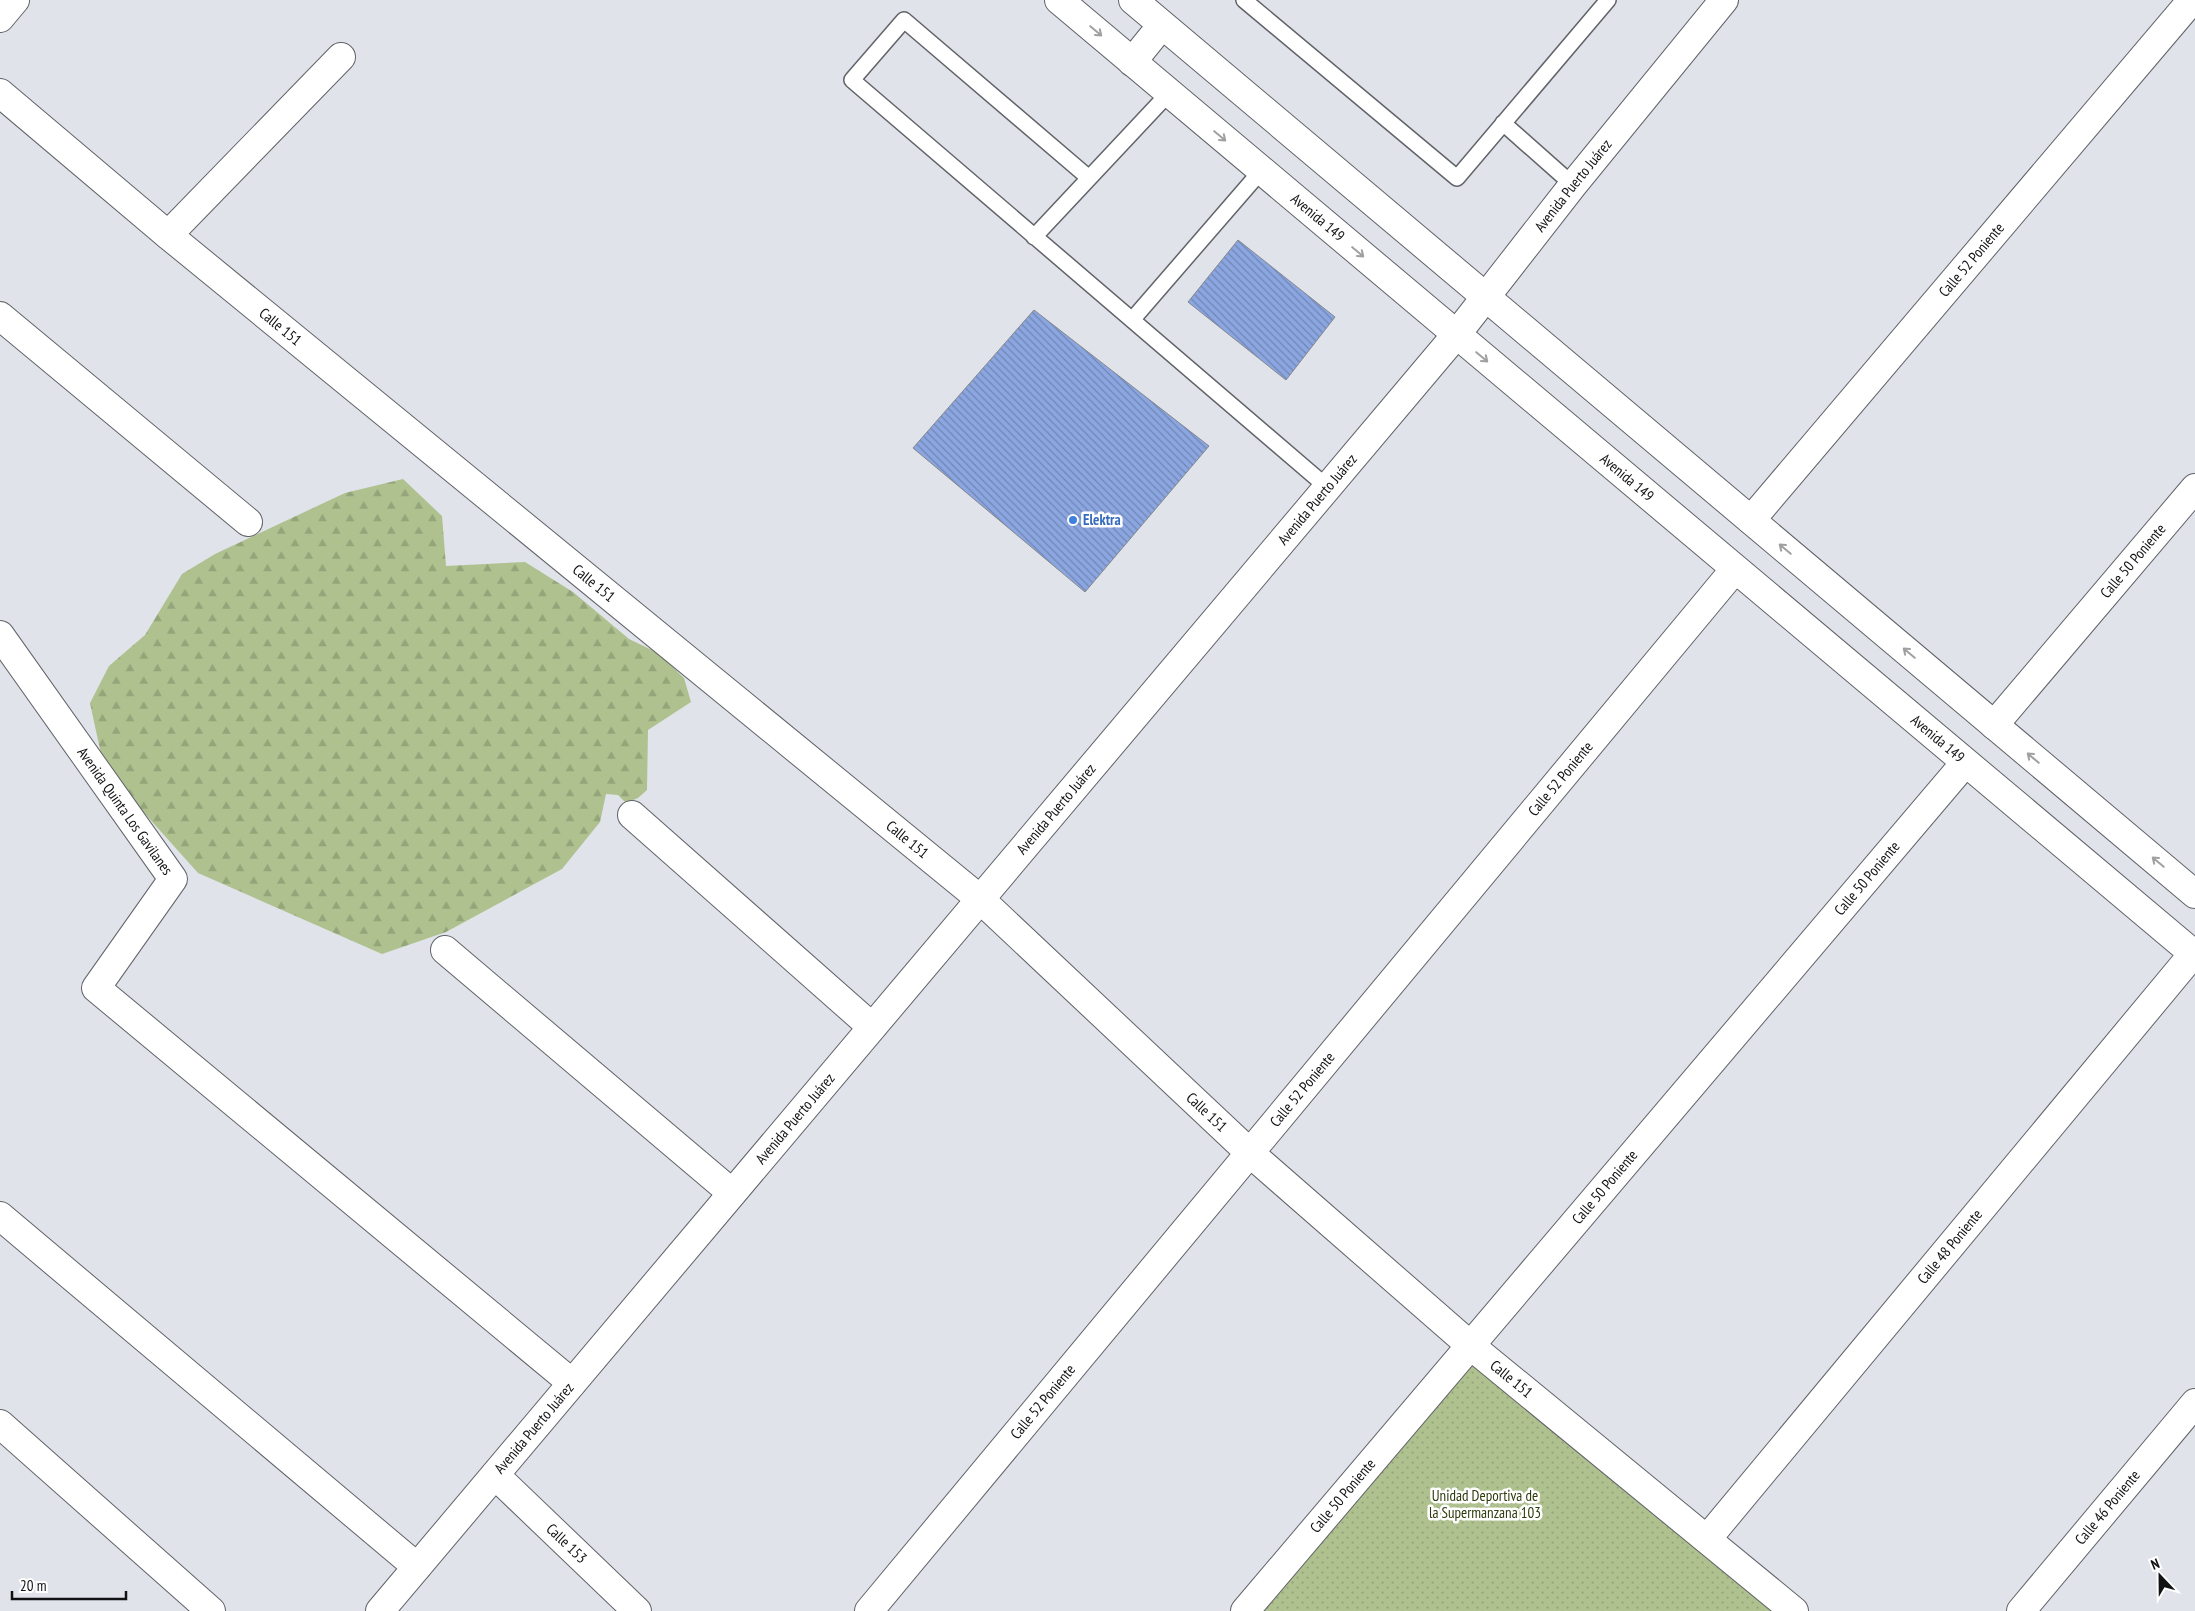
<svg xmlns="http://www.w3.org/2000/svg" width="2195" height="1611" viewBox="0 0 2195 1611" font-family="'PT Sans Narrow',sans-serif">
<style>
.forest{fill:url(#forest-firs)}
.park{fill:url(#park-dots)}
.building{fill:url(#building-back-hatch);stroke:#84878c}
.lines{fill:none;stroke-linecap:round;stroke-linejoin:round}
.lane-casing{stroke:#616369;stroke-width:18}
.street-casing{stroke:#616369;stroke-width:30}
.secondary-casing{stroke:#616369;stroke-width:30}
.lane{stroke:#fff;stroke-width:15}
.street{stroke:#fff;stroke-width:28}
.secondary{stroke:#fff;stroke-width:28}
.oneway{stroke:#a0a0a1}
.shop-dot{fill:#3f7fe0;stroke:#fff;stroke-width:2}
.labels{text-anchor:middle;stroke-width:5;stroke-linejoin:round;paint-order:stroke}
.street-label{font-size:15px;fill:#111214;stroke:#fff}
.shop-label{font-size:15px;font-weight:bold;fill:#366cbe;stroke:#fff;text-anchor:start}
.park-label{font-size:15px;fill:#2d3c0c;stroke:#fff}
</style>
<defs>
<pattern id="forest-firs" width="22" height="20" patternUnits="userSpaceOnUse" patternTransform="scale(1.25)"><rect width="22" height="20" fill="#aec18e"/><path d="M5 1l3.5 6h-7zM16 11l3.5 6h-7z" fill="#95a57a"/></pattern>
<pattern id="park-dots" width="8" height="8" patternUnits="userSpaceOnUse" patternTransform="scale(1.25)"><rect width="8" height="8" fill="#aec18e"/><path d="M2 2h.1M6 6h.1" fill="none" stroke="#95a57a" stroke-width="1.8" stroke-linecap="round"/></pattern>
<pattern id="building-back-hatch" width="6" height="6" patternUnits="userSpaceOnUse" patternTransform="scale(1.25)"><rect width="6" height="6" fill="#8ba6e0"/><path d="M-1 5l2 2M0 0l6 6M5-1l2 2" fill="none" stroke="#7086b4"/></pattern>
</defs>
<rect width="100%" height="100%" fill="#e0e3e9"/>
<path class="forest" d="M403,479L442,516L446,566L525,562L573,592L629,639L658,653L684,678L691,702L648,730L647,790L638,798L626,803L618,795L606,794L600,822L562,869L446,932L382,954L198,873L104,768L90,703L109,666L145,635L182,574L215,554L345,493Z"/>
<path class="park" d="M1473,1356L1778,1611H1256Z"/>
<path class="building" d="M1238,240L1335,317L1286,380L1188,302Z
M1034,310L1209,446L1085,592L913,448Z"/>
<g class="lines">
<g class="lane-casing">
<path id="lane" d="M1244,0L1457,178L1608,0
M1503,123L1573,185
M1089,178L904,20L852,80L1327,487
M1034,237L1169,93
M1132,320L1261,171"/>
</g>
<g class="street-casing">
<g id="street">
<path d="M0,18L15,0"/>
<path id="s1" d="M0,93L168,235L980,899L1250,1153L1471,1346L1794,1611"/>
<path d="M168,235L341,57"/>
<path d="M0,316L248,522"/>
<path id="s2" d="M1751,520L2192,0"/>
<path id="s3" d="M0,635L173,879L96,988L572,1383"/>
<path id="s4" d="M1994,725L2195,488"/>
<path d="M632,815L872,1027"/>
<path d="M445,950L732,1193"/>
<path d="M0,1216L417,1567"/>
<path d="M0,1424L211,1611"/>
<path id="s5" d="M495,1475L637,1611"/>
<path id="s6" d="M1707,1539L2193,954"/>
<path id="s7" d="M869,1611L1735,569"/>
<path id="s8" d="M1245,1611L1965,763"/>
<path id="s9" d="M2021,1611L2195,1403"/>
</g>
</g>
<g class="secondary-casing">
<g id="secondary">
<path id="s10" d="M1059,0L2195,955"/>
<path d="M1133,0L2195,894"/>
<path d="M1132,62L1162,25"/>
<path id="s11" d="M380,1611L1456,335L1573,185L1724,0"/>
</g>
</g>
<use href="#lane" class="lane"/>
<use href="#street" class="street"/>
<use href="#secondary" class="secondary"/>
</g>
<defs><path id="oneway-shaft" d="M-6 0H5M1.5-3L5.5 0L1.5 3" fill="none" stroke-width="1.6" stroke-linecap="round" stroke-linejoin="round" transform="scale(1.25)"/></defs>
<g class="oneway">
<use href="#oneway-shaft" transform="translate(1096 31) rotate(40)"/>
<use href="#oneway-shaft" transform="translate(1220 136) rotate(40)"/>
<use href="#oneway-shaft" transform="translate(1358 252) rotate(40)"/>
<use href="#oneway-shaft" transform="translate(1482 357) rotate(40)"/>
<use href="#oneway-shaft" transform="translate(1785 549) rotate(-140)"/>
<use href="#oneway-shaft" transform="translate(1909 653) rotate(-140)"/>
<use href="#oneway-shaft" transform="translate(2033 758) rotate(-140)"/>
<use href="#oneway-shaft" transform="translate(2158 862) rotate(-140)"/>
</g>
<circle class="shop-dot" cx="1073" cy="520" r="5"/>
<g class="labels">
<g class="street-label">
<text dy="5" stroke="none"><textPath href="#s11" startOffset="1859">Avenida Puerto Juárez</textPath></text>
<text dy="5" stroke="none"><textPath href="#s10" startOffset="338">Avenida 149</textPath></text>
<text dy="5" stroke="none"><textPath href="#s2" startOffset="341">Calle 52 Poniente</textPath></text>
<text dy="5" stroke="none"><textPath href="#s1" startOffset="365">Calle 151</textPath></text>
<text dy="5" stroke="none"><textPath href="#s10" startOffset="742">Avenida 149</textPath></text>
<text dy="5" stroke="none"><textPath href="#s11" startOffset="1454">Avenida Puerto Juárez</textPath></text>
<text dy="5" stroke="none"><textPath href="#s4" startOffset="215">Calle 50 Poniente</textPath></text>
<text dy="5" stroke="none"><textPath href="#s1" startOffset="770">Calle 151</textPath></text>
<text dy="5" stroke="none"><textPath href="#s10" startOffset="1148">Avenida 149</textPath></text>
<text dy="5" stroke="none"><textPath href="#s7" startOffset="1082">Calle 52 Poniente</textPath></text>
<text dy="5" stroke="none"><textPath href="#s11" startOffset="1049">Avenida Puerto Juárez</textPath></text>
<text dy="5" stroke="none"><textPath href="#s3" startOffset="216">Avenida Quinta Los Gavilanes</textPath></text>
<text dy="5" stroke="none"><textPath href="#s1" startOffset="1175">Calle 151</textPath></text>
<text dy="5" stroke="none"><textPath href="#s8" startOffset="961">Calle 50 Poniente</textPath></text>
<text dy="5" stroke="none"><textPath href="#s7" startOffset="678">Calle 52 Poniente</textPath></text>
<text dy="5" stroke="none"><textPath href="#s1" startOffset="1580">Calle 151</textPath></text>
<text dy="5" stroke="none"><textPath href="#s11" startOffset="644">Avenida Puerto Juárez</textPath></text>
<text dy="5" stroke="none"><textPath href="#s8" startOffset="556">Calle 50 Poniente</textPath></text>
<text dy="5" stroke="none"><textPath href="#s6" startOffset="380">Calle 48 Poniente</textPath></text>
<text dy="5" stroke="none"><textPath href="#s1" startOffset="1985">Calle 151</textPath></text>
<text dy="5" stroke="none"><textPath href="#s7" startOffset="272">Calle 52 Poniente</textPath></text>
<text dy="5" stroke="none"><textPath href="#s11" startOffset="239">Avenida Puerto Juárez</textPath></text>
<text dy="5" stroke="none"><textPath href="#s8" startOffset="151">Calle 50 Poniente</textPath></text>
<text dy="5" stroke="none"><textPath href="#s9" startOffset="135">Calle 46 Poniente</textPath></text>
<text dy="5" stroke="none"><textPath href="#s5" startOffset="99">Calle 153</textPath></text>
</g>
<g class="shop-label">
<text x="1083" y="525">Elektra</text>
</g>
<g class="park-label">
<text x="1485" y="1501">Unidad Deportiva de<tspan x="1485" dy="17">la Supermanzana 103</tspan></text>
</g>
</g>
<g transform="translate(2160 1576) rotate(338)" stroke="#ffffff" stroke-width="4" paint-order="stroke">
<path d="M0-4L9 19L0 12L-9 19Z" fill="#111214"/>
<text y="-8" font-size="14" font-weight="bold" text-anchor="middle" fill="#111214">N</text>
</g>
<path d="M12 1591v8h114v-8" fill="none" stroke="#111214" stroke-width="2.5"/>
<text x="20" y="1591" font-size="15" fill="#111214" stroke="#ffffff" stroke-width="4" paint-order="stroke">20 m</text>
</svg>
